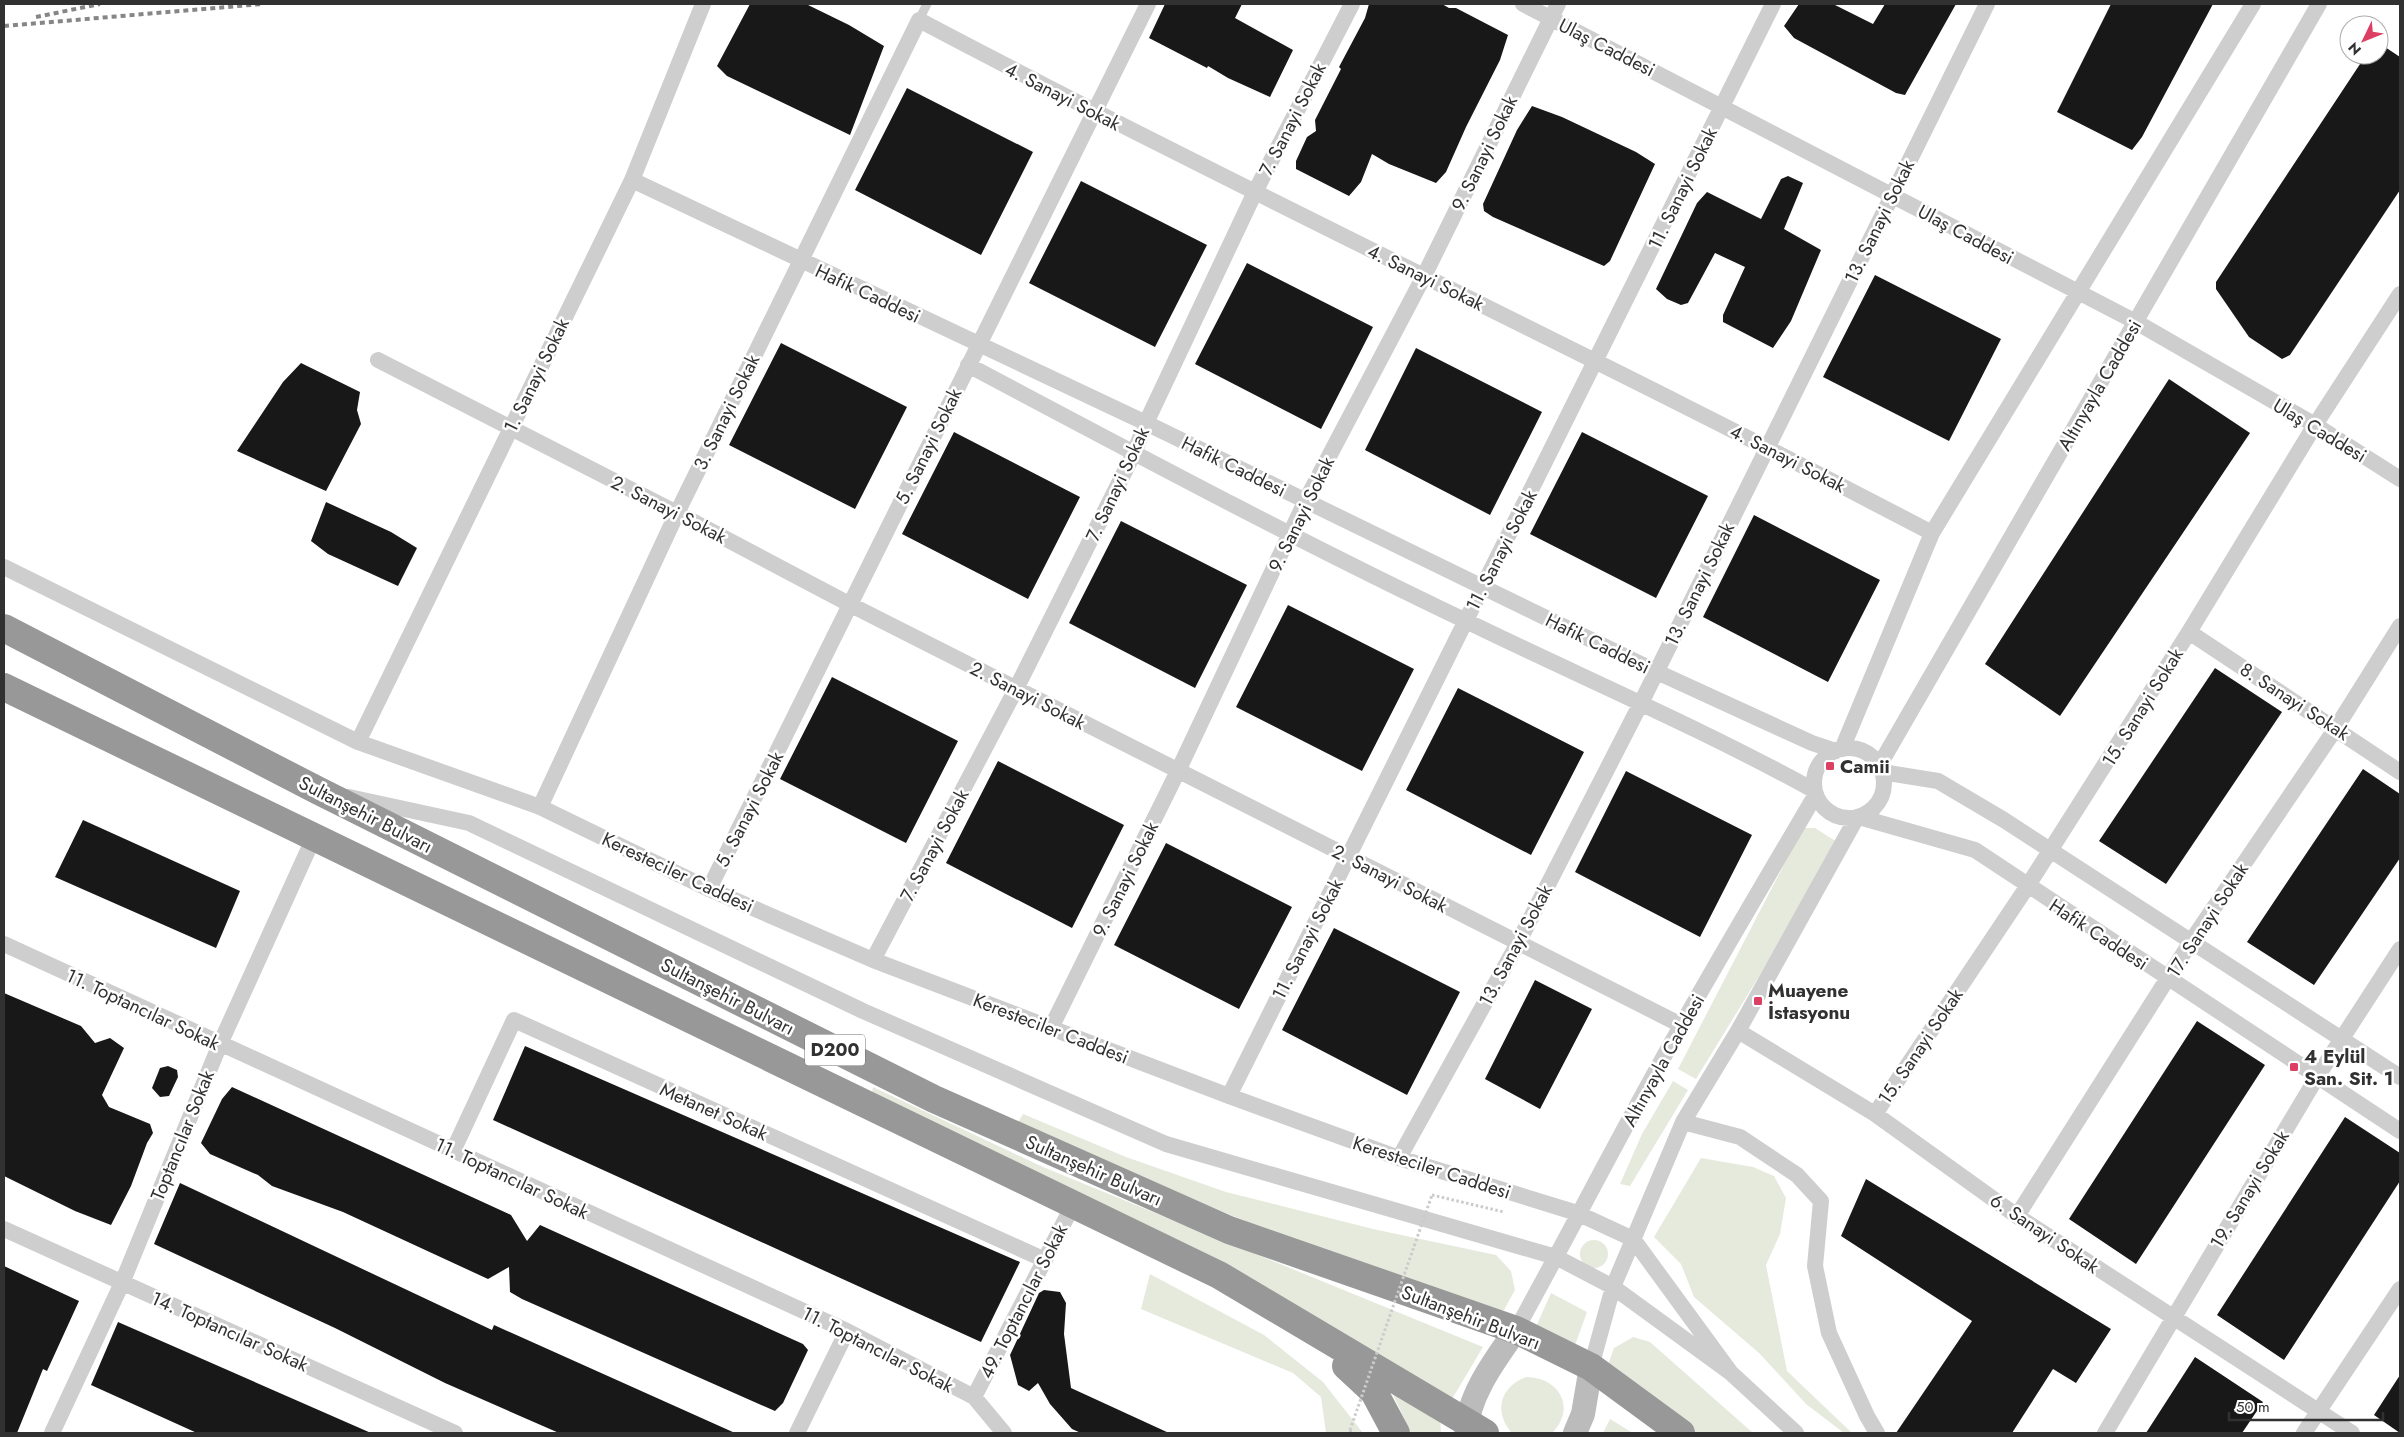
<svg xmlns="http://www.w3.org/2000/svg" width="2404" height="1437" viewBox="0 0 2404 1437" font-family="Jost,sans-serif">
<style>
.green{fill:#e6eadd}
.building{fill:#181818}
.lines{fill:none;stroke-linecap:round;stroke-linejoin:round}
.path{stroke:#cbcbcb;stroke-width:3;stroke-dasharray:2.5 2.5;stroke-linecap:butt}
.lane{stroke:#cecece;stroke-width:9}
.street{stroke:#cecece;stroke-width:16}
.secondary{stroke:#bbb;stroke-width:24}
.highway{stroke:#989898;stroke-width:28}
.rail{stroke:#868686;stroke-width:4;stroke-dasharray:5 4;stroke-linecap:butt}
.path-bridge{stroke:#cbcbcb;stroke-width:3;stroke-dasharray:2.5 2.5;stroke-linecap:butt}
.poi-dot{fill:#dc3f63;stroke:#fff;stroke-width:2}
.labels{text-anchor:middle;stroke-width:5;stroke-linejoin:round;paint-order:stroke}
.shield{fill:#fff;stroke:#6f6f6f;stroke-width:1}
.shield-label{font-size:18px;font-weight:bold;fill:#313131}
.street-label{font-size:19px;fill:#313131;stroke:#fff}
.poi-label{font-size:19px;font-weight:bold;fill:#313131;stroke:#fff;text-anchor:start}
</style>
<rect width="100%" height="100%" fill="#fff"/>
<path class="green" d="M1803,828H1815L1840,844L1696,1079L1678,1069Z
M1673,1081L1688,1090L1630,1186L1620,1184L1642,1134Z
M873,1087L1043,1167L1483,1347L1449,1404L871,1099Z
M1023,1114L1126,1157L1226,1192L1373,1229L1496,1255L1511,1271L1515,1290L1504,1310L1487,1316L1284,1237L1016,1126Z
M1701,1158L1753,1167L1774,1176L1786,1198L1780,1234L1766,1265L1787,1371L1852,1433H1844L1806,1404L1759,1353L1694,1297L1681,1264L1654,1237Z
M1580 1254a14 14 0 1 1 28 0a14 14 0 1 1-28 0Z
M1150,1274L1264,1335L1323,1382L1363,1433H1326L1321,1397L1293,1373L1141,1309Z
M1551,1293L1587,1312L1574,1348L1535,1329Z
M1633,1337L1650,1342L1753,1433H1688L1608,1365L1614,1348Z
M1526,1377C1559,1377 1577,1408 1552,1433H1512C1493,1412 1500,1387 1526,1377Z
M1389,1386L1440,1418L1441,1433H1411Z
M1610,1419L1633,1433H1603Z"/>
<path class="building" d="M750,4H806L849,25L884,46L850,135L727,76L717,66Z
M1165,4H1242L1235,18L1293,50L1270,97L1228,78L1208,66L1207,68L1149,38Z
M1369,4H1442L1449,8H1456L1508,35L1500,60L1466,127L1446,172L1436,183L1389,164L1372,154L1361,182L1349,196L1296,169V161L1307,137L1316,131L1315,120L1341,69L1339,67L1365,18Z
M1799,4H1833L1873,24L1885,4H1956L1905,95L1896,93L1794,38L1784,26Z
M2111,4H2213L2142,137L2132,150L2057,112Z
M2379,43L2400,57V190L2290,355L2282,359L2249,337L2216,289V282L2364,58L2367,55H2379Z
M907,88L1033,152L981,255L855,190Z
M1532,106L1562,117L1636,152L1655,164L1610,261L1604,266L1493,217L1484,211L1483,204L1517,130Z
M1788,176L1803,183L1784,229L1821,250L1791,321L1773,348L1723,322V315L1745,267L1715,253L1688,303L1681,305L1667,299L1656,289L1697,203L1707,192L1761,219L1781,179Z
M1081,181L1207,245L1155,347L1029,283Z
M1247,263L1373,327L1321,429L1195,364Z
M1875,275L2001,339L1949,441L1823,377Z
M781,343L907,407L855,509L729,445Z
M1416,348L1542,412L1490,515L1365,450Z
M301,363L360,392L357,410L361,424L326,491L237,451L283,382Z
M2169,379L2250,433L2060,716L1985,664Z
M954,432L1080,497L1028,599L902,534Z
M1582,432L1708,496L1656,598L1530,534Z
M326,502L391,532L417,548L398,586L328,554L311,541Z
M1754,515L1880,580L1828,682L1703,617Z
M1121,521L1247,585L1195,688L1069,623Z
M1288,605L1414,669L1362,771L1236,707Z
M2215,668L2282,712L2166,884L2099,841Z
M832,677L958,741L906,843L780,779Z
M1458,688L1584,752L1531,855L1406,790Z
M998,761L1124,825L1072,928L946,863Z
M2363,769L2400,794V858L2314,985L2247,942Z
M1626,771L1752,835L1700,937L1575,872Z
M83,820L240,891L216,948L55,877Z
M1166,843L1292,907L1239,1009L1114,945Z
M1334,928L1460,992L1407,1095L1282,1030Z
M1535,980L1592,1009L1540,1109L1485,1079Z
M4,993L81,1026L95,1043L110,1038L124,1048L102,1095L109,1107L150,1124L153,1133L147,1143L131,1186L111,1225L75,1211L4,1176Z
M2197,1021L2265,1065L2136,1264L2069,1219Z
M525,1046L1020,1262L981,1342L493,1120Z
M168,1066L177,1070L178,1077L169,1096L160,1097L152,1088L160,1068Z
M232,1087L511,1215L527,1241L540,1225L803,1344L808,1350L783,1403L775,1411L522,1299L510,1292L509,1267L488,1279L343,1212L272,1186L258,1175L210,1154L201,1143L222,1099Z
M2345,1117L2400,1153V1181L2284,1360L2217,1315Z
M1866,1179L2111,1329L2076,1383L2053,1369L2012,1433H1896L1972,1321L1841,1236Z
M180,1183L492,1330L494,1325L735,1433H559L445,1383L335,1328L154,1244Z
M4,1266L79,1301L47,1371L43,1369L17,1433H4Z
M1044,1290L1060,1292L1066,1303L1064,1334L1071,1388L1169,1433H1081L1072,1429L1050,1404L1038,1383L1029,1391L1018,1385L1010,1355L1039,1293Z
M118,1322L371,1433H197L91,1385Z
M2195,1357L2263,1402L2242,1433H2146Z
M2400,1375V1433L2374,1415Z"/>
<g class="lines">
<path class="path" d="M1432,1195L1504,1212
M1350,1430L1351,1433"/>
<path class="lane" d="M919,20L927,4"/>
<path class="street" d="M1523,4L2136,322L2315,425L2400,479
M632,180L1146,423L1657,672L1812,743L1836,751
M378,360L677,513L851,605L1681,1025
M968,365C1132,452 1296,540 1464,620C1581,677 1701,728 1815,791
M4,567L358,742L540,807L709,889L873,960L1229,1096L1399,1158L1577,1213L1633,1239L1731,1373
M2189,632L2400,772
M358,742L632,180L703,4
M1814 783a35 35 0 1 1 70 0a35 35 0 1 1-70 0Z
M1842,749L1932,533L2253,4
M1879,766L2319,4
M1882,772L1938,781L2004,820L2400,1077
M349,797L469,823L863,1011L1166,1144L1556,1257L1613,1287L1731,1373L1796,1433
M540,807L677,513L919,20C1254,197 1597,357 1932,533
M1859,817L1975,850L2400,1131
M709,889L1148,4
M4,944L847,1331L974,1397L1004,1433
M873,960L1016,689L1134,453L1146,423L1255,192L1352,4
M1051,1028L1178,771L1306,500L1424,276L1558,4
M1738,1031L1875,1114L2017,1216L2352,1433
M1229,1096L1773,4
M1875,1114L2027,887L2189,632L2315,425L2400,294
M1683,1122L1740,1137L1797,1175L1821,1201L1815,1266L1829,1333L1867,1416L1877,1433
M453,1151L514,1020L1045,1260
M1399,1158L1518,943L1641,703L1987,4
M2017,1216L2192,940L2336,728L2400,626
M4,1229L455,1433
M1516,1330C1572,1229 1624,1126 1681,1026C1725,948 1771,871 1816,794
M1591,1367L1613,1287L1683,1122L1738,1031L1857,817
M974,1397L1073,1205
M52,1433L122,1283L220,1044L314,837
M797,1433L847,1331
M2105,1433L2317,1077L2400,949
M2304,1433L2400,1289"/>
<path class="secondary" d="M1466,1433C1468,1395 1495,1360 1516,1330
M1575,1433L1583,1414L1591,1367"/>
<path class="highway" d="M4,628L317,790L934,1099L1229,1230L1516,1330L1591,1367L1681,1433
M4,687L1219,1275L1485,1433
M1346,1366L1374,1392L1396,1433"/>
<path class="rail" d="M36,17L100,4
M4,26L262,4"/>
<path class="path-bridge" d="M1350,1430L1432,1195"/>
</g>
<g class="poi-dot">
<rect x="1825" y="761" width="10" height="10" rx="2.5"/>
<rect x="1753" y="996" width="10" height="10" rx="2.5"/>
<rect x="2289" y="1062" width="10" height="10" rx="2.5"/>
</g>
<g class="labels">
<rect class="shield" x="805" y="1034.5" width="60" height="31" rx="4"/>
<g class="shield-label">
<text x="835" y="1056">D200</text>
</g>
<g class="street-label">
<text transform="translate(1607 47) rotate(27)" y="7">Ulaş Caddesi</text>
<text transform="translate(1063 96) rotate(27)" y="7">4. Sanayi Sokak</text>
<text transform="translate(1292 119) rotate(-63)" y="7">7. Sanayi Sokak</text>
<text transform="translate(1484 153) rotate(-64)" y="7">9. Sanayi Sokak</text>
<text transform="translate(1682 188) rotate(-64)" y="7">11. Sanayi Sokak</text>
<text transform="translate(1879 221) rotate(-64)" y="7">13. Sanayi Sokak</text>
<text transform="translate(1966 234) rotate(28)" y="7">Ulaş Caddesi</text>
<text transform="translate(1426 277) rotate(26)" y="7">4. Sanayi Sokak</text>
<text transform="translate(868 293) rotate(25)" y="7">Hafik Caddesi</text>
<text transform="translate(536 375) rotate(-64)" y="7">1. Sanayi Sokak</text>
<text transform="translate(2099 385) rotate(-60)" y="7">Altınyayla Caddesi</text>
<text transform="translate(726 412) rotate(-64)" y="7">3. Sanayi Sokak</text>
<text transform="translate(2320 430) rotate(31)" y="7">Ulaş Caddesi</text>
<text transform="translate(928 446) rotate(-64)" y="7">5. Sanayi Sokak</text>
<text transform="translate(1788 458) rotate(27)" y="7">4. Sanayi Sokak</text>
<text transform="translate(1234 466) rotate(26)" y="7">Hafik Caddesi</text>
<text transform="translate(1117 484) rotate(-65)" y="7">7. Sanayi Sokak</text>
<text transform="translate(669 509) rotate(27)" y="7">2. Sanayi Sokak</text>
<text transform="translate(1301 514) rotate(-64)" y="7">9. Sanayi Sokak</text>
<text transform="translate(1501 550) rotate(-63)" y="7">11. Sanayi Sokak</text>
<text transform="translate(1699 584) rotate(-64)" y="7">13. Sanayi Sokak</text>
<text transform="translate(1598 643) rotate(26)" y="7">Hafik Caddesi</text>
<text transform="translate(1028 695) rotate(27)" y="7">2. Sanayi Sokak</text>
<text transform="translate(2295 701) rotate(33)" y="7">8. Sanayi Sokak</text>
<text transform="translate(2142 707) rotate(-58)" y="7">15. Sanayi Sokak</text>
<text transform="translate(749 809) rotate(-63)" y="7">5. Sanayi Sokak</text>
<text transform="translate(366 814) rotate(27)" y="7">Sultanşehir Bulvarı</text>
<text transform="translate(934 845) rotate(-62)" y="7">7. Sanayi Sokak</text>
<text transform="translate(678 872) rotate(25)" y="7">Keresteciler Caddesi</text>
<text transform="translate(1390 878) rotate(27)" y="7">2. Sanayi Sokak</text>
<text transform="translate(1125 879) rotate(-64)" y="7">9. Sanayi Sokak</text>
<text transform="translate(2207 920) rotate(-57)" y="7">17. Sanayi Sokak</text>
<text transform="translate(2099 934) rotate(33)" y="7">Hafik Caddesi</text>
<text transform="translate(1307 939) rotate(-63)" y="7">11. Sanayi Sokak</text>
<text transform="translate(1515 945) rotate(-62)" y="7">13. Sanayi Sokak</text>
<text transform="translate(728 996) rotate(27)" y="7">Sultanşehir Bulvarı</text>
<text transform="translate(143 1009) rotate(25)" y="7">11. Toptancılar Sokak</text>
<text transform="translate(1051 1028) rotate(21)" y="7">Keresteciler Caddesi</text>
<text transform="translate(1920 1046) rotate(-56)" y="7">15. Sanayi Sokak</text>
<text transform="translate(1663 1060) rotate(-61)" y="7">Altınyayla Caddesi</text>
<text transform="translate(714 1111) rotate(24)" y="7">Metanet Sokak</text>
<text transform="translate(182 1135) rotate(-68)" y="7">Toptancılar Sokak</text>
<text transform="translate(1432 1167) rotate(18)" y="7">Keresteciler Caddesi</text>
<text transform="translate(1094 1170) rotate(24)" y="7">Sultanşehir Bulvarı</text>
<text transform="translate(512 1178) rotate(25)" y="7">11. Toptancılar Sokak</text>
<text transform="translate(2249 1189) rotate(-59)" y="7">19. Sanayi Sokak</text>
<text transform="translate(2045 1233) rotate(34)" y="7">6. Sanayi Sokak</text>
<text transform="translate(1023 1301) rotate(-63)" y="7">49. Toptancılar Sokak</text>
<text transform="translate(1471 1317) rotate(21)" y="7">Sultanşehir Bulvarı</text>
<text transform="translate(230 1331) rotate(24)" y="7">14. Toptancılar Sokak</text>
<text transform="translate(878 1349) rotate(27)" y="7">11. Toptancılar Sokak</text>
</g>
<g class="poi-label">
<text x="1840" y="773">Camii</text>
<text x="1768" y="997">Muayene<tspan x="1768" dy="22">İstasyonu</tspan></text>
<text x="2304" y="1063">4 Eylül<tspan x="2304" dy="22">San. Sit. 1</tspan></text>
</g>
</g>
<rect width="2404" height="1437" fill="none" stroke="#313131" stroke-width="10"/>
<g transform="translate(2364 40) rotate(227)"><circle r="24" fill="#ffffff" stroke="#adadad"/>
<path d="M0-4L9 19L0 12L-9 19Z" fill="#dc3f63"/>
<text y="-8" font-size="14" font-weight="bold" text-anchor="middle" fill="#313131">N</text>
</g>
<path d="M2229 1412v8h154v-8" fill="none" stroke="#313131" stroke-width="2.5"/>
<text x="2236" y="1412" font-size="15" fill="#313131" stroke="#ffffff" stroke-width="4" paint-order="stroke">50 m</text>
</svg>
